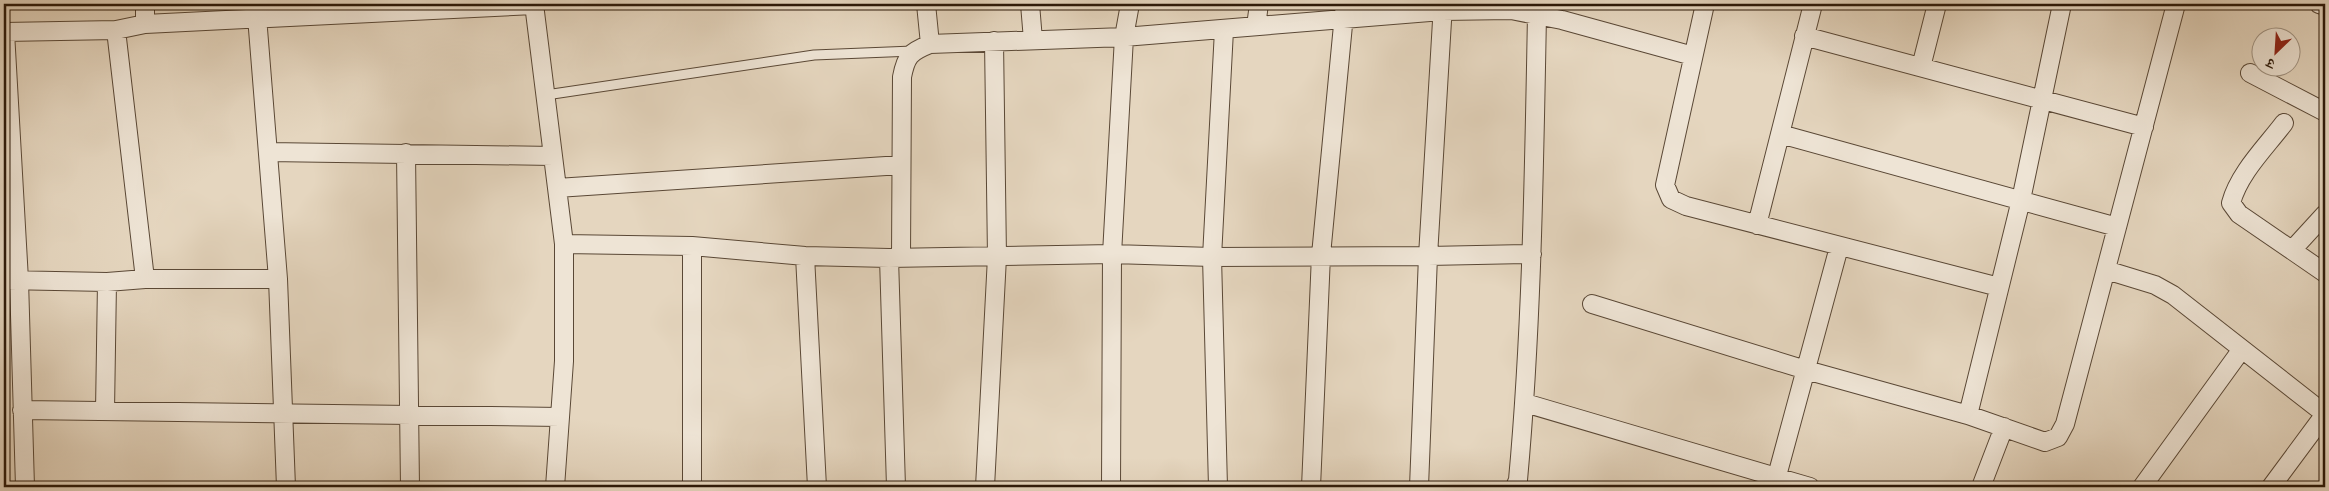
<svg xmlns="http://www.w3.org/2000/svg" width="2329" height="491" viewBox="0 0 2329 491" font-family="'IM FELL Great Primer','Noto Serif Devanagari',serif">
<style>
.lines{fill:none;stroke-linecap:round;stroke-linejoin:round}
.lane-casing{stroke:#5a4836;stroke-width:11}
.street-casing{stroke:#5a4836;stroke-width:20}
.lane{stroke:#eee4d5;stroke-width:9}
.street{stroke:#eee4d5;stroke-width:18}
</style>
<rect width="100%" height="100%" fill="#e5d6bf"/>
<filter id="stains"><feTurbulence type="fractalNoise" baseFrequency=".004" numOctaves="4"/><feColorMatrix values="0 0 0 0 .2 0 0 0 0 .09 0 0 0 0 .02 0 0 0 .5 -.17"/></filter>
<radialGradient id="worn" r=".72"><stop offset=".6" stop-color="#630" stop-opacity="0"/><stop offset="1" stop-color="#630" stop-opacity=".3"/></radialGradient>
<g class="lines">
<g class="lane-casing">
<path id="lane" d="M546,95L814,55L913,51"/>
</g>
<g class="street-casing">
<path id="street" d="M145,4V24
M256,4L278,279L286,487
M534,4L564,244V361L555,487
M926,4L930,44
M1030,4L1033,40
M1705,4L1665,185L1671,199L1686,206L1999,287
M2319,4L2325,6
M1256,26L1259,4
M116,30L145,279
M4,32L116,30L145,24L534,5
M5,32L19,280L25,487
M1804,36L2144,127
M1921,67L1937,4
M2250,73L2325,112
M2284,123C2266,147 2239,173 2231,203L2239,214L2325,273
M1780,134L2117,227
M268,152L553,156
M406,153L410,487
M557,188L901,165
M1757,225L1813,4
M564,244L692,246L805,256L889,258L1112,254L1212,257L1428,256L1443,4
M692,246V487
M2293,249L2325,214
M805,256L817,487
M901,257L902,77C906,56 910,52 930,44L1124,37L1442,11L1511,10L1562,20L1693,56
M889,258L896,487
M2106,270L2155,285L2173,295L2325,414
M4,280L107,282L145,279H278
M1592,304L1806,370L1968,415L2045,442L2058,437L2065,424L2176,4
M1525,403L1810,487
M22,410L560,417
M105,411L107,282
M1968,415L2021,200L2062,4
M985,487L997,257L994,41
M1111,487L1112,254L1124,37L1130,4
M1218,487L1212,257L1224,30
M1311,487L1321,255L1345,4
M1419,487L1428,256L1532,254
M1515,487L1518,480C1532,326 1534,170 1537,15
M1774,487L1839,247
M1981,487L2004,427
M2142,487L2242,349
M2271,487L2325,414"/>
</g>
<use href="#lane" class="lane"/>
<use href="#street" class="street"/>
</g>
<rect width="2329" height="491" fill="none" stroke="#e5d6bf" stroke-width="20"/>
<rect x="5" y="5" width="2319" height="481" fill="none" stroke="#2c1909" stroke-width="2.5"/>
<rect x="10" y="10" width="2309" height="471" fill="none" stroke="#2c1909"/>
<g transform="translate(2276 52) rotate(205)"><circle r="24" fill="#eee4d5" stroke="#a09383"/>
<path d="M0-4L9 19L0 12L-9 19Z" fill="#8f2418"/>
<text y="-8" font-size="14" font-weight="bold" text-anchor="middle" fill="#2c1909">उ</text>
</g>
<rect width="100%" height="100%" filter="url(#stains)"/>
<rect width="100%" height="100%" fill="url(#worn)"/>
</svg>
